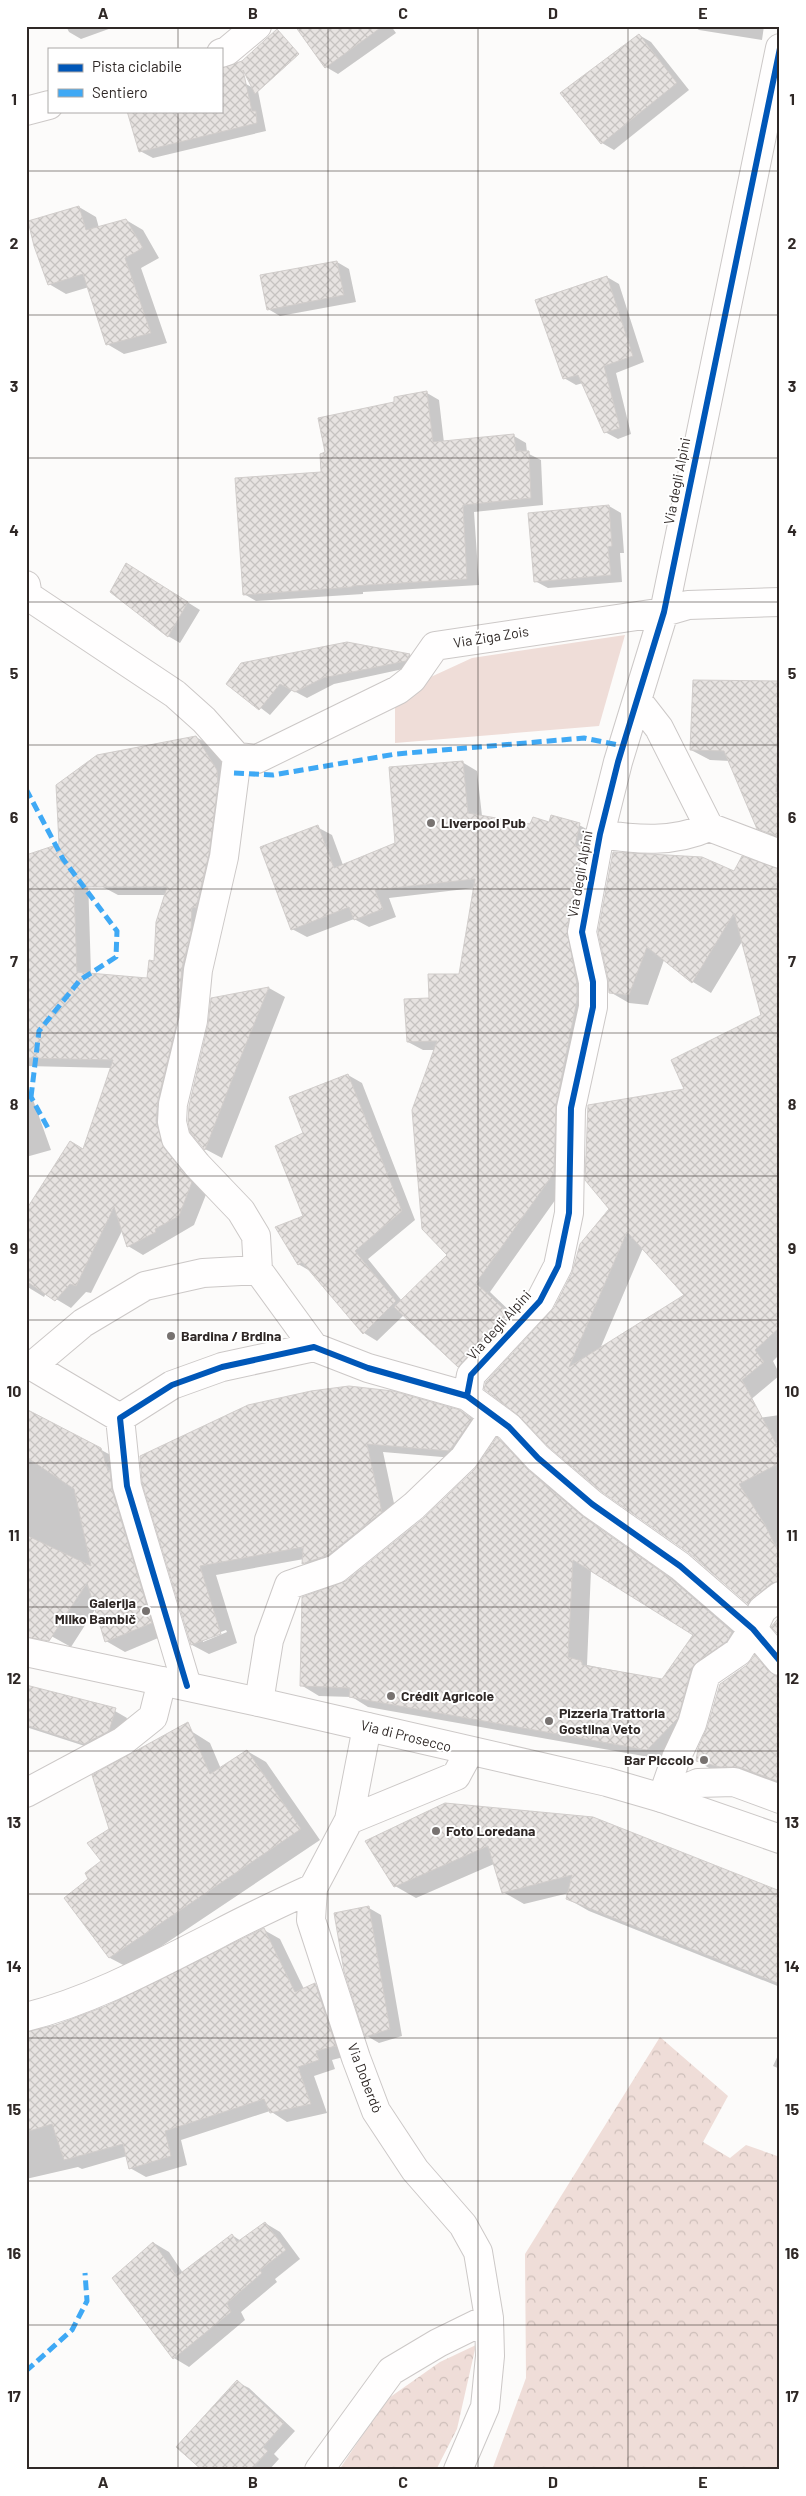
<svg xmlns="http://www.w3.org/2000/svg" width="806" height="2496" viewBox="0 0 806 2496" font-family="Barlow,sans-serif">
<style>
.green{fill:#efddd8}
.forest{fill:url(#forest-crowns)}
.shadow{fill:#0003;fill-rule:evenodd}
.building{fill:url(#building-cross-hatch);stroke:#d1cdcb;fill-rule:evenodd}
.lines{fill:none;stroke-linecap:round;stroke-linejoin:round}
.minor-casing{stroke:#ccc8c7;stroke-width:30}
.major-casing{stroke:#ccc8c7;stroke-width:30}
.minor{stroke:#fffefe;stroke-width:28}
.major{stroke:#fffefe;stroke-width:28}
.quiet{stroke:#3fa9f5;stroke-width:5;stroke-dasharray:10 5;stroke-linecap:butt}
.cycleway-casing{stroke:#fff;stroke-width:9}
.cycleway{stroke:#0057b8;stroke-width:6}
.grid{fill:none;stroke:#2f2826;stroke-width:1;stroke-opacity:0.55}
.poi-dot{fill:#777270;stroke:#fff;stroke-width:2}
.labels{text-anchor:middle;stroke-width:4;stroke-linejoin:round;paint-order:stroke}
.street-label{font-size:14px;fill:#2f2826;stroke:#fff}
.poi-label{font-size:14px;font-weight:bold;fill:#2f2826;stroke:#fff;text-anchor:start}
.neatline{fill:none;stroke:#2f2826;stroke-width:2}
.grid-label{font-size:16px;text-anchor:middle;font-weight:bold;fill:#2f2826}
</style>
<defs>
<pattern id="forest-crowns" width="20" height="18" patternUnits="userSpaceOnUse" patternTransform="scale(1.25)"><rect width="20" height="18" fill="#efddd8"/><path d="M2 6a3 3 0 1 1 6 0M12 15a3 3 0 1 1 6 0" fill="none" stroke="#cdbeb9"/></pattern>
<pattern id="building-cross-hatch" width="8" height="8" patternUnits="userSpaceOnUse" patternTransform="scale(1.25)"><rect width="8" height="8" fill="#e7e3e1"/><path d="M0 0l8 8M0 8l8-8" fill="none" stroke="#c6c3c1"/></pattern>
</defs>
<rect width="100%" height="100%" fill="#fcfbfa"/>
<path class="green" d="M625,635L599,726L395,743V705L422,681L472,658Z"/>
<path class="forest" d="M660,2037L728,2096L703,2142L730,2158L746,2145L780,2157V2470H492L526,2378L525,2254Z
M476,2345L457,2429L436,2470H339L386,2400L440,2362Z"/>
<path class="shadow" d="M66,26H117L81,39L69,32Z
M301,26H391L396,33L338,74L326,67Z
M693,26H764L762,40L699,30Z
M639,35L651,42L689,90L614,150L602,143Z
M246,84L258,91L266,131L153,158L140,151L221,111Z
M79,207L96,217L99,228L126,220L143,230L159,258L141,268L167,343L124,354L107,344L89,287L66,294L49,284Z
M337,262L349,269L356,302L280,316L268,309Z
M607,277L619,284L644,362L616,373L631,434L618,439L605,432L583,383L576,385L564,378Z
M427,393L439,400L444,443L514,436L526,443L527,453L541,460L543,505L474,512L479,585L363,592V594L256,601L244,594L322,473L327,453L396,403Z
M609,506L621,513L624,553H620L622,582L548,588L535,581Z
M139,572L200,610L180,643L168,636Z
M347,643L410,655L420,661L417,666L334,684L307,698L292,690L270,715L228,683Z
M780,682V840L758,828L730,761L710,760L691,750Z
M196,737L212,746L232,779L173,1110L207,1192L194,1225L143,1255L128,1246L123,1229L91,1293L86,1292L71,1308L46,1293L44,1297L26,1286V1212L84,1150L112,1068L26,1066V868L88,878L91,974L148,980L156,962L166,895H118L103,887Z
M462,762L477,771L482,816L531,825H579L594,833L592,993L568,1182L490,1292L521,1322L473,1374L459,1366L404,1315L377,1341L364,1333L312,1272L298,1264L304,1217V1134L348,1075L362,1083L415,1220L368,1259L402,1301L448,1255L435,1050H423L408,1042L430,999L460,975L474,888L389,898L396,917L369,927L354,919L307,937L292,929L317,827L332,835L343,865L396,844Z
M780,870V1354L773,1361L780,1375L723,1423L780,1415V1602L767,1614L748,1603L690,1552L550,1446L555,1309L611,1209L686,1090L762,1015L743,940L711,993L693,982L664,960L648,1005L629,1003L610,992V978L735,873ZM643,1248L686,1295L600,1349Z
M269,988L285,997L222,1158L205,1149L192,1131Z
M26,1080L51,1150L26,1157Z
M26,1410L120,1460L170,1633L125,1652L106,1641L96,1608L71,1647L26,1622Z
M460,1411L477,1421L466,1459L383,1452L398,1522L320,1573L304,1563V1559L216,1575L237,1643L209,1654L192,1645L144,1483ZM226,1630L227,1632L203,1642V1639Z
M497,1439L515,1449L546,1482L600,1528L689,1590L750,1643L715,1672L666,1760L368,1707L352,1697L319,1696L301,1685L346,1582L425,1519L476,1470ZM591,1570L694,1634L663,1680L587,1665Z
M755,1657L773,1667L780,1675V1785L716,1772L697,1761L748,1666Z
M26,1686L115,1711L127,1718L121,1737L97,1750L26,1727Z
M191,1731L210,1743L221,1769L247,1751L266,1762L320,1840L129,1968L110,1958L65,1898L89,1880L103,1861L110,1829Z
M445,1805L780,1892V1987L589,1911L568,1899L569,1893L524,1904L503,1892L494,1864L416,1898L395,1886Z
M369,1908L381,1915L402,2036L379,2043L367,2036Z
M264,1930L280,1939L304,1989L315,1985L331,1994L351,2055L332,2060L335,2069L314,2076L327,2113L287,2122L270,2111L181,2140L187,2165L146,2177L130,2168L127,2156L82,2169L78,2167L26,2179V2033H30L81,2017L154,1985Z
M780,2051V2069L773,2066Z
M265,2223L280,2232L300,2259L275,2279L277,2282L241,2312L245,2320L189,2367L174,2358L154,2243L169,2252L183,2273L232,2235L241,2241Z
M237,2382L249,2388L295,2431L274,2454L279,2459L269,2470H203Z"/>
<path class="building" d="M295,26H383L325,68Z
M277,29L299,54L255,94L243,70L252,111H256L257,123L139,152L127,111H221V68L242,61Z
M639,34L677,83L601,144L560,93Z
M79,206L86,230L126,219L143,248L125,258L151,333L106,345L83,274L48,285L34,246L28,221Z
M337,261L344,295L267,310L260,275Z
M607,276L633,356L604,366L620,428L604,433L578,375L563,379L535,300Z
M427,391L433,442L514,434L516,451H529L531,498L463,505L467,579L352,586V587L243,595L235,478L321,472L320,454L325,452L318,418L394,402V397Z
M609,505L612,546L608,547L611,575L534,582L528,513Z
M126,563L188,602L168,637L110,592Z
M347,642L410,654L406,661L323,678L295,692L280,684L259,710L226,684L241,663Z
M693,680L780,681L776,792L780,786V837L757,829L724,751L690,750Z
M196,736L217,770L218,785L209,854L196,908L192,907L191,932L182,968L178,1018L158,1100L156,1121L164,1148L192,1182L179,1216L155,1229L156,1232L127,1247L114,1207L76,1286L70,1284L55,1301L26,1281V1210L70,1141L83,1149L113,1060L26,1058V855L59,844L56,785L97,755ZM74,887H167L156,922L154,961L149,960L147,978L77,972Z
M463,761L468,813L530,824L533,817L549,822L551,815L580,823L575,846H582L567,930L577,984V1000L556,1105L554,1173L476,1283L508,1313L458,1367L394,1307L447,1255L422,1229L412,1110L437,1041L407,1042L404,999L429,998L428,974H459L475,879L375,890L383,909L354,920L349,907L291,930L260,847L318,825L334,868L395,843L389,767Z
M613,852L702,857L734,871L742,856L780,869V1327L755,1350L764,1362L742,1380L780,1451V1463L739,1484L764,1523L780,1555V1581L770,1584L748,1604L689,1553L602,1492L549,1447L518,1415L484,1389L486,1382L554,1308L572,1273L580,1244L609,1209L585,1180L588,1105L684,1089L671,1060L761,1015L734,913L692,983L647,947L629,995L609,993L608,979L598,932ZM627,1232L684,1295L569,1367Z
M269,987L240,1059L205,1150L190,1132L188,1121L189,1106L208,1025L211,998Z
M348,1074L402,1211L355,1251L396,1301L363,1334L302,1262L298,1265L275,1227L303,1216L275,1146L303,1133L289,1097Z
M349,1386L393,1391L460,1410L472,1419L449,1451L367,1444L382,1512L328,1555L302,1564L303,1547L200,1566L221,1634L191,1645L142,1483L140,1456L248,1405L311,1391Z
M26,1409L101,1448L108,1471L110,1470L112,1490L152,1623L105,1642L87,1583L49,1641L26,1637V1535L91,1566L74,1489L26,1457Z
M497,1437L528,1470L582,1516L670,1578L732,1632L727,1641L697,1662L691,1670L678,1718L647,1750L349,1697L350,1688L300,1686L302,1597L346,1581L424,1518L475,1469ZM573,1560L693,1635L662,1679L582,1665V1661L568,1657Z
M780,1616V1636L771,1627Z
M755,1655L768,1671L780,1676V1782L739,1767H720L696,1761L698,1748L707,1728L720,1684L747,1665Z
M26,1685L116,1708L109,1731L84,1744L26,1725Z
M188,1722L210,1774L247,1750L301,1829L109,1958L64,1898L88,1879L85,1873L101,1861L87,1843L109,1829L92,1775Z
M445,1803L593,1817L780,1891V1984L566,1899L572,1875L502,1893L488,1846L394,1887L365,1841Z
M369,1906L390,2029L365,2037L344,1971L334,1913Z
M264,1928L295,1992L315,1983L336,2046L316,2051L319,2060L298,2067L311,2104L270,2113L264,2099L165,2131L171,2156L129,2169L123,2144L64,2160L52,2124L26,2132V2032L56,2025L106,2006Z
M265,2222L286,2250L260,2270L262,2273L227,2303L231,2312L173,2359L112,2278L153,2242L177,2276L232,2234L237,2242Z
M237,2380L284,2423L263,2447L268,2451L251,2470H202L176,2447Z"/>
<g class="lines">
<g class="minor-casing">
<path id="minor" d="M221,53L227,51L257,26
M26,111L49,105
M26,585L28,596L175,694L204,720L237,757L224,857L198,970L193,1021L173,1104L172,1122L176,1139L197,1165L241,1211L256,1236L258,1270
M638,701L659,728L709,827L780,854
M237,757L257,759L398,690L412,679L435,646L664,612L688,605L780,602
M600,834C638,840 673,843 709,827
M26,1364L32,1366L83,1323L145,1286L203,1273L258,1270L314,1347
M32,1366L120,1418
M467,1396L471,1375L540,1301L558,1266L569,1213L571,1108L593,1007V982L582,932L600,834L618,762L664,612L780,48
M187,1686L127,1486L120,1418L172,1385L222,1367L314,1347L368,1368L467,1396L509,1427L538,1458L592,1504L680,1566L753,1629L780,1661
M259,1702L269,1640L289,1585L336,1569L414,1506L464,1458L493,1415
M367,1727L349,1820L313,1888L311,1920L356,2058L376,2111L415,2170L463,2225L478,2252L489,2318L490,2356L485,2407L458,2470
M26,1793L123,1741L153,1717L162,1681
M662,1798L676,1758L692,1724L706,1674L738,1652L753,1629L762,1610L780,1596
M662,1798L698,1783L734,1782L780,1799
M349,1820L456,1776L469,1752
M26,2017C93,2000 155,1966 216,1935C248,1918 280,1903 313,1888
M319,2470L391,2371L438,2343L489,2318"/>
</g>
<g class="major-casing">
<path id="major" d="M26,1652L259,1702L607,1782L662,1798L780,1839"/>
</g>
<use href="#minor" class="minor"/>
<use href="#major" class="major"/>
<path class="quiet" d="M26,595L28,596
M234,773L273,775L396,754L584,738L623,746
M26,789L63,859L117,931L116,957L80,980L39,1031L31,1097
M26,1095L31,1097L48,1128
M26,2371L72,2330L87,2301L85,2273"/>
<g class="cycleway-casing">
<path id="cycleway" d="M467,1396L471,1375L540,1301L558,1266L569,1213L571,1108L593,1007V982L582,932L600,834L618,762L664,612L780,48
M187,1686L127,1486L120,1418L172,1385L222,1367L314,1347L368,1368L467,1396L509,1427L538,1458L592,1504L680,1566L753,1629L780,1661"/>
</g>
<use href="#cycleway" class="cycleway"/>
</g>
<path class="grid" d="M178,26V49M328,26V2470M478,26V2470M628,26V2470M178,111V2470M26,171H780M26,315H780M26,458H780M26,602H780M26,745H780M26,889H780M26,1033H780M26,1176H780M26,1320H780M26,1463H780M26,1607H780M26,1751H780M26,1894H780M26,2038H780M26,2181H780M26,2325H780"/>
<g class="poi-dot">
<circle cx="431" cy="823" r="5"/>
<circle cx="171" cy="1336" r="5"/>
<circle cx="146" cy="1611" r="5"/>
<circle cx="391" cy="1696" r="5"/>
<circle cx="549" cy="1721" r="5"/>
<circle cx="704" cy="1760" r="5"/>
<circle cx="436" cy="1831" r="5"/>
</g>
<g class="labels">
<g class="street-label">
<text transform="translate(677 481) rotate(-79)" y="5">Via degli Alpini</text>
<text transform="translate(491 637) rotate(-9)" y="5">Via Žiga Zois</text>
<text transform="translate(580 874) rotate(-80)" y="5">Via degli Alpini</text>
<text transform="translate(499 1325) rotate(-48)" y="5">Via degli Alpini</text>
<text transform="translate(406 1736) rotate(14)" y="5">Via di Prosecco</text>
<text transform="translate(365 2078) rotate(69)" y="5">Via Doberdò</text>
</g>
<g class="poi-label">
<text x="441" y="828">Liverpool Pub</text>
<text x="181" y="1341">Bardina / Brdina</text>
<text x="136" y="1608" text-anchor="end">Galerija<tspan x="136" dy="16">Milko Bambič</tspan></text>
<text x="401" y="1701">Crédit Agricole</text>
<text x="559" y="1718">Pizzeria Trattoria<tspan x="559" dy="16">Gostilna Veto</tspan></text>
<text x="694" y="1765" text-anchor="end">Bar Piccolo</text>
<text x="446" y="1836">Foto Loredana</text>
</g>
</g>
<rect width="806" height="2496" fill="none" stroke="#ffffff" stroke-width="55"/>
<rect x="48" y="48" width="175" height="65" fill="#ffffff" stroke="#aca9a8"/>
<rect x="58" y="64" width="25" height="8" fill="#0057b8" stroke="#aca9a8"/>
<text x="92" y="72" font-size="15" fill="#2f2826">Pista ciclabile</text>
<rect x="58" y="89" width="25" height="8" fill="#3fa9f5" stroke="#aca9a8"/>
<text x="92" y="98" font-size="15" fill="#2f2826">Sentiero</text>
<rect x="28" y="28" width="750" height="2440" class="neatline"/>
<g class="grid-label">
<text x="103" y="19">A</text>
<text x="253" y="19">B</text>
<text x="403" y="19">C</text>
<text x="553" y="19">D</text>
<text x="703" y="19">E</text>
<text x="14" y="105">1</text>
<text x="792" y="105">1</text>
<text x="14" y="249">2</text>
<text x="792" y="249">2</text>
<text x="14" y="392">3</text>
<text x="792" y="392">3</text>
<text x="14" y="536">4</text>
<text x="792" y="536">4</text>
<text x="14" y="679">5</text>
<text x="792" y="679">5</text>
<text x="14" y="823">6</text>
<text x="792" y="823">6</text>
<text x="14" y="967">7</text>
<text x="792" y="967">7</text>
<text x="14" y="1110">8</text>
<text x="792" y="1110">8</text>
<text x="14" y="1254">9</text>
<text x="792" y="1254">9</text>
<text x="14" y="1397">10</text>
<text x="792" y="1397">10</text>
<text x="14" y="1541">11</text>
<text x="792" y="1541">11</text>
<text x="14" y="1684">12</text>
<text x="792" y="1684">12</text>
<text x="14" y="1828">13</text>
<text x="792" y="1828">13</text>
<text x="14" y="1972">14</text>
<text x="792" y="1972">14</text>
<text x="14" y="2115">15</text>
<text x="792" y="2115">15</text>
<text x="14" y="2259">16</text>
<text x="792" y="2259">16</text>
<text x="14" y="2402">17</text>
<text x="792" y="2402">17</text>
<text x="103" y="2488">A</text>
<text x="253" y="2488">B</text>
<text x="403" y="2488">C</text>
<text x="553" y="2488">D</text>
<text x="703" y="2488">E</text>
</g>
</svg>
